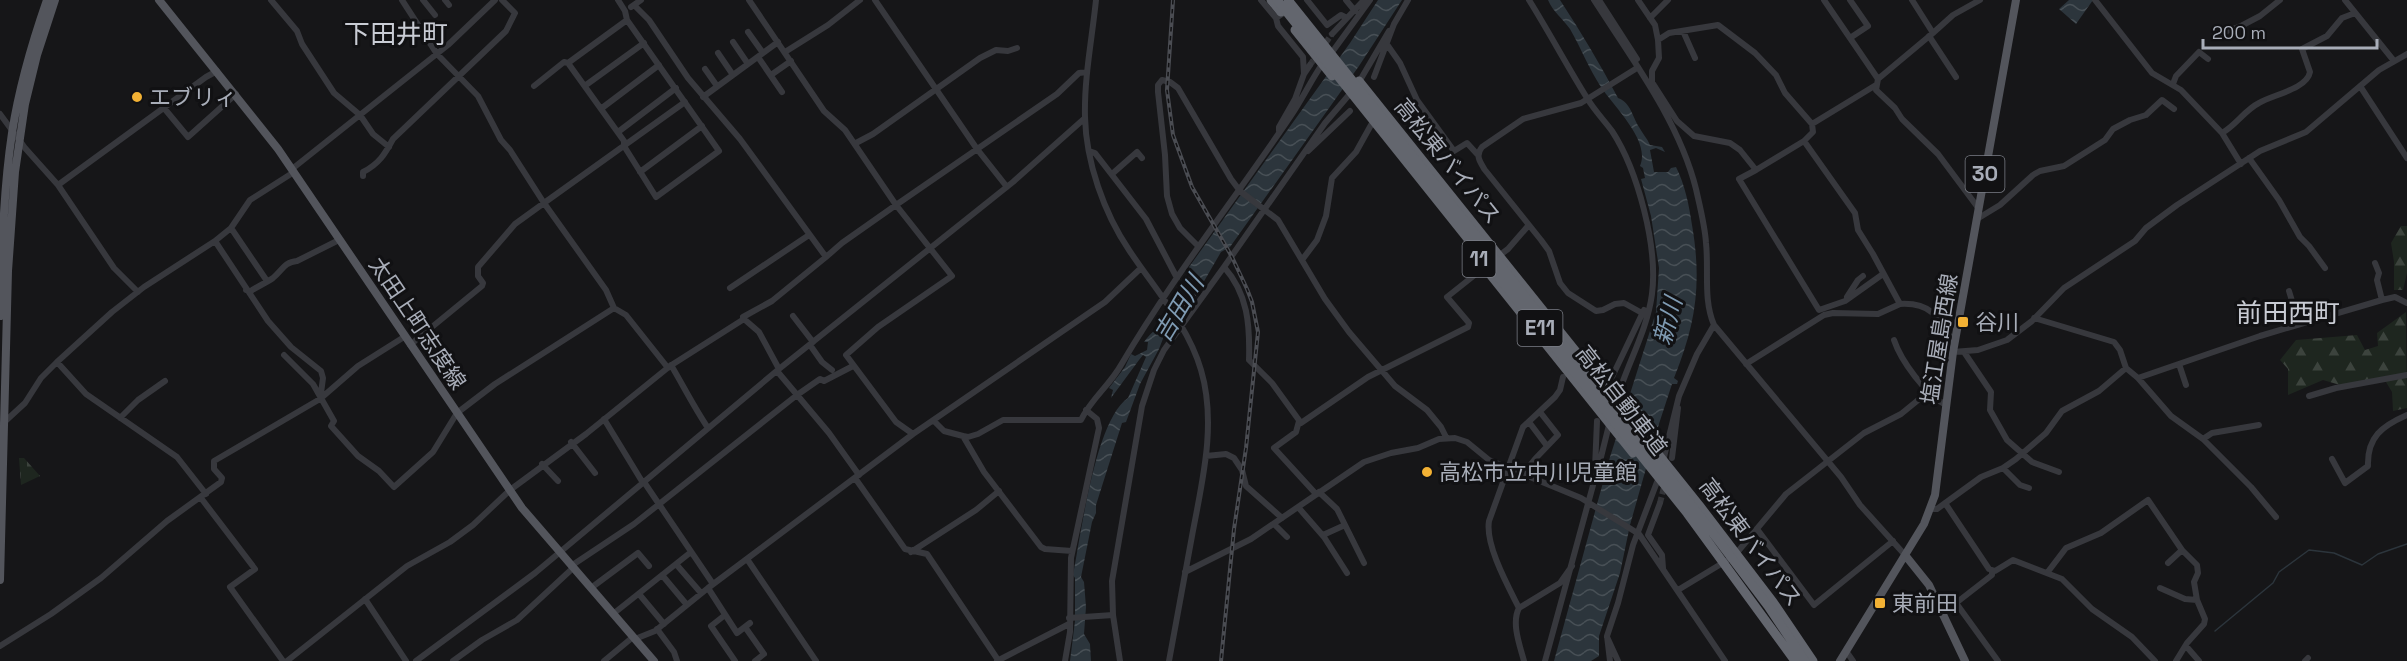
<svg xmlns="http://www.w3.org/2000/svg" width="2407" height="661" viewBox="0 0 2407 661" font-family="'Space Grotesk','Noto Sans JP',sans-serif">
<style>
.forest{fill:url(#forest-firs)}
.cemetery{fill:url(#cemetery-stones)}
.water{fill:url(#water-waves)}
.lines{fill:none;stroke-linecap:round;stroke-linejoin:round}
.stream{stroke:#2c353c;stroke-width:1.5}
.minor-tunnel{stroke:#333438;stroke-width:6;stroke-dasharray:6 3;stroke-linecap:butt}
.minor{stroke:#37383d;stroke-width:6}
.major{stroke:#53555c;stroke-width:8}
.highway{stroke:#63666e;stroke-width:9}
.rail-casing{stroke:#4a4c52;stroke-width:4}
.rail{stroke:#111113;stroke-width:1.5;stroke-dasharray:4.5;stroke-linecap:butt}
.highway-bridge{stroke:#63666e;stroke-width:9}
.poi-dot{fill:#f2b134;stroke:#111113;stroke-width:2}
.labels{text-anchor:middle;stroke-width:6;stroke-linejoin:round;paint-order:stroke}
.shield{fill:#111113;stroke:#7b7e86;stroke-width:1.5}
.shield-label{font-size:21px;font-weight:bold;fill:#a8adb8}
.poi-label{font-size:22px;fill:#a8adb8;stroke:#111113;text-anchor:start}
.street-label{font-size:22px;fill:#a8adb8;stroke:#111113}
.water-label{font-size:24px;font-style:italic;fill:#7f9bb3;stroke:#111113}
.quarter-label{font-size:26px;fill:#c9ccd4;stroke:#111113}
</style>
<defs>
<pattern id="forest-firs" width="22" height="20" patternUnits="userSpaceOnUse" patternTransform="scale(1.5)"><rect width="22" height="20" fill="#1e261f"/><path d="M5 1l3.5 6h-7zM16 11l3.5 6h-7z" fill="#3c433d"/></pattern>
<pattern id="cemetery-stones" width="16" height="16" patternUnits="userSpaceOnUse" patternTransform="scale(1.5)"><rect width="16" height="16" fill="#1e261f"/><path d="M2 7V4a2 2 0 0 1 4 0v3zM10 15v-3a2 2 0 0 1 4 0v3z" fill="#3c433d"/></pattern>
<pattern id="water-waves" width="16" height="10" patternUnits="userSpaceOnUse" patternTransform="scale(1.5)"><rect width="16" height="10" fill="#2c353c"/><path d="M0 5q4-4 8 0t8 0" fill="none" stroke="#485056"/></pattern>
</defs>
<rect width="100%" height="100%" fill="#161618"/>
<path class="forest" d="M2401,226H2407V273L2403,290H2394V262L2391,243Z
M2406,312L2407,408L2393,411L2392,392L2383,377L2340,385L2323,380L2288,395V369L2280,360L2296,340L2357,335L2365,350L2378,346L2377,333Z"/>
<path class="cemetery" d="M19,458H24L40,476L21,485Z"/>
<path class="water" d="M1378,0H1402L1359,66L1230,247L1221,252L1192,302L1164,336L1159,349L1140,384L1126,422L1122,423L1096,505V513L1092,522L1081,577L1084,582L1086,607L1084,634L1090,644L1091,661H1070L1075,621V578L1073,575C1081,535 1095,420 1128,398L1146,357L1143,355L1139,360L1111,398L1113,390L1109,388L1125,367L1131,354L1135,356L1147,350L1148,342H1144C1150,333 1161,326 1166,316C1168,312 1168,307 1170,303C1177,292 1192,281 1189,267L1350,43Z
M1548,0H1560C1581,32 1600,64 1618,98C1631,103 1632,116 1639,127C1642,133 1647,138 1650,145L1662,147L1665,152L1656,148L1650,150L1654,172H1668L1671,168L1676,167C1685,185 1689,205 1692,225C1702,283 1696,324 1674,378L1678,381L1677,384H1672L1656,433L1630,525L1620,573L1599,636V656L1591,661H1554L1610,457L1656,312L1659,268L1651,216L1641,179L1645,178L1643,168L1640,166C1651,141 1614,107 1601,87C1589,69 1581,48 1570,29C1563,19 1553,12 1548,0Z
M2069,0H2093L2076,24L2059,9Z"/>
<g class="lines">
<path class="stream" d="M2215,631L2273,583L2279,572L2309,550L2334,553L2362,565L2378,554L2407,544"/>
<path class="minor-tunnel" d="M1310,65L1332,34
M1660,503L1665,483"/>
<path class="minor" d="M271,0L297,31L302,44L334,93L360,115L373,134L389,147
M402,0L437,54L478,96L501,140L510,150L544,203L685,102
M423,0L435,15
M445,0L449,5
M618,0L625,11L627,20L719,151L656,197L624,146V141L568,63L627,20
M749,0L824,111L845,130L896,205L1057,94L1079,73L1087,72
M875,0L977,149L1007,187
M1096,0C1092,39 1084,78 1085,117C1086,162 1104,213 1129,250C1154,288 1188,325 1201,370C1217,424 1202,482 1192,536C1184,578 1177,619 1169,661
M1261,0L1276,18
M1307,0L1327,25L1341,15L1347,18
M1346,0L1355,11
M1529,0C1549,32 1567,66 1587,98C1594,110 1604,120 1612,131C1638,171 1658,247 1652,294C1647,332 1626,366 1616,402
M1594,0C1632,59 1679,121 1696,189C1700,207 1705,226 1706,243C1709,271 1703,299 1714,325L1841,477L1860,505L1905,555
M1599,0L1637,59
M1638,0L1655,25L1658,40L1669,33L1718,25L1755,53L1776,75L1785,93L1812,124L1876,85
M1824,0L1878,79
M1850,0L1868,26L1850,38
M1912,0L1933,33L1953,15L1980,0
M2095,0L2152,73L2181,90L2222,133L2241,164
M2345,0L2394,61
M634,5L649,20L688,78L740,139L826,257L842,243L896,205L952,276L878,327L846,355L896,422L913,434
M631,7L641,0
M1282,14L1276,18L1278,26L1303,57L1304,73
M1650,18L1668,0
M1683,31L1695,58
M748,32L763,53
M1933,33L1878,79L1876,90L1895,108L1902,119L1938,154L1979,209
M1332,34L1364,0
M2219,34L2241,26L2260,16L2280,0
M1929,36L1956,77
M1658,40L1659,58L1652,71V82L1677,121L1694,136L1730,143L1740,150L1756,170L1804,141L1813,132L1812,124
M733,42L748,64
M1386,43L1400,63L1417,100L1454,151L1467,143L1478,155
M785,52L828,25L860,0
M718,53L733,75
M1330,55L1370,0
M758,57L782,92
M1637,68L1581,103L1523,119L1482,147C1475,156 1480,162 1485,170L1541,240L1549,251L1560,283L1568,293L1596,311L1603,310L1615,304L1624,303L1642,313
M705,69L717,86
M771,75L791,61
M1374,77L1394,24L1408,0
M1359,82L1389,31
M2173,84L2176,76L2199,52L2208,59
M586,85L644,43
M534,86L564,62L568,63
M2360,86L2407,158
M1348,96L1325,123L1224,267C1248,294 1250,325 1249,360L1272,383L1301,423L1368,377L1468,327L1469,323L1447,297L1486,266
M703,97L778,42
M164,108L188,137L236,94
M602,108L659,65
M0,114L25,148L58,185L114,268L138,292
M1279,131V127L1295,99L1304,74L1310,65
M618,132L676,88
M2222,133C2236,125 2245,110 2259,103C2272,95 2307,89 2310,72L2302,49L2327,36L2342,18L2355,13
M1804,141L1855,213L1858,230L1873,254L1900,304C1933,302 1940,320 1955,345
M856,143L873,134L980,58L996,50L1008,51L1017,48
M1089,151L1095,153L1146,219L1177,278
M1308,151L1350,111
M2249,158L2279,200L2300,237L2309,246L2325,268
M292,169L448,45L495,0
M1756,170L1739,179L1819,310L1845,301L1883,274
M640,172L702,126
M1112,174L1137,152L1142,158
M363,176V172C379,164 385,154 393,139L506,31L515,13L502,0
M58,185L206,77L217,71
M1977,219L2000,205L2033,175L2040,171L2064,166L2105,140L2113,129L2130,120L2146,115L2162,100L2174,109
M231,228L267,281
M215,241L268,321L291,347L321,371L323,378L321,393
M1198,246L1180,228L1172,214L1167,196L1165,155L1158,92V85L1162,80L1170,82L1178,88L1231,179L1240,191L1278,220L1325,299L1349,332L1395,386L1427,410L1441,427L1446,437
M1496,258L1508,249L1528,226
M1302,260L1317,240L1326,216L1332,178L1356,152L1371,125
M2375,263L2379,273L2377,280L2382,300
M730,288L809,235
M246,290L251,291C258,286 266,283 273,278C282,271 284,262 297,261L339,240
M2289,291L2299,324
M1847,297L1858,280L1863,276
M793,316L813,342
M743,317L772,301L826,257
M2034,318L2114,342L2120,350L2126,368L2138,378L2260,336L2382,300L2395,297L2407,303
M1894,340C1901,361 1926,395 1946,405
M410,345L482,286L483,283L478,276V267L515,224L544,203L606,290L614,308L626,315L668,368
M810,345L822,362L832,370
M1953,352L1978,350L2007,340L2032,321L2064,288L2135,241L2146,228L2177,205L2260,151L2306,132L2379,70L2407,54
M1964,352L1991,392L1990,410L2007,440L2032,462L2059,472
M284,355L313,384L334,421L331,426L358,456L379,471L394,487L433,452L457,413L495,384L614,308
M57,362L86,394L177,457L206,494
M1746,364L1824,315L1833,313L1878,314L1900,304
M2179,364L2186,385
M671,365C684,387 694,407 708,428
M777,371L829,433L859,475
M1612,377L1644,310
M2138,378L2171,416L2203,439L2212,433L2259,425
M2309,396L2336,388L2407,375
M120,418L138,400L165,381
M604,419L643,483
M934,421L944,431L963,436L984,472L1041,547L1045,549L1072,551
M1299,421L1296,432L1274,448L1316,494
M1529,422L1547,446
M0,426L25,403L41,378L57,362L112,312L144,287L215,241L231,228L250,200L294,172
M963,436L968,437L978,434L1003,420H1081C1091,399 1110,385 1121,365C1172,278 1234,200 1290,117C1302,100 1311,80 1323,63
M2203,439L2251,487L2276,517
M571,442L595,473
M1206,456L1226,454L1234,458L1242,470L1246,486L1282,518
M1672,458L1678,408
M2332,459L2345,483L2368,466C2367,437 2382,426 2407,415
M1663,461L1679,396L1697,354L1714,325
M542,464L558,481
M1595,468L1597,421
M2003,468L2020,485L2029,488
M1523,474L1535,459L1558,435L1540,412
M855,478L905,549L927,554L998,660
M1595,481L1610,421
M644,482L713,584
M1319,492L1337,509L1364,563
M201,498L255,569L230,587L283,661
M1660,503L1648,535L1662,555L1663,568
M1945,503L1989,569L1995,571L2013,560L2062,579L2092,609L2132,637L2155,661
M1298,507L1324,537L1347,573
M1930,509H1937L1981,477L2003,468L2016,459L2046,433L2062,411L2099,391L2126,368
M1274,524L1287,537
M1757,529L1814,605L1893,541
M1323,535L1345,525
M911,552L976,510L999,491
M1735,555L1786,494L1864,433L1901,414L1928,392
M747,559L816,661
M676,564L701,593
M571,566L634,524L797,395L820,379L824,381L853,366
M1185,572L1251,539L1364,462L1391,453L1418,448L1439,439L1455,438L1467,442L1489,460L1581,498L1639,534L1725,661
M2047,573L2066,548L2101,533L2148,500L2182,550L2168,563
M662,575L687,605
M591,588L638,553L649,566
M708,588L737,633L750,623
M2160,588L2185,599L2197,600
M1678,590L1726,561
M639,594L664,624
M365,599L406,661
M1956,603L1992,575V571
M1519,608C1508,586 1485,545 1489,521L1523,427L1555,397L1560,390L1563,377
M613,614L691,552
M1943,614L1956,603L1998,661
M725,615L711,626L735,661
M1069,618L1113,615
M745,627L764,654L755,661
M657,629L674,652L677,661
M1607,637L1618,661
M635,639L655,631L708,588L913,434L1105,302L1141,268
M0,646L51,614L101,578L167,521L221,482L222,478L214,469V461L320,399L358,366L404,337
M2186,646L2199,661
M1846,651L1853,661
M287,661L407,566L450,542L473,525L510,490L586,434L670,366L744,319L759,332L779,369
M416,661L535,573L779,369L1013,182L1085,118
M453,661L482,640L517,620L573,568
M604,661L633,637
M997,661L1069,624
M1065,661L1070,632L1071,558L1099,428L1097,419L1086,410
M1120,661L1113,615L1112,581L1142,406L1154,370L1164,350L1224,267
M1524,661C1520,646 1511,623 1519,608L1560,583L1572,566
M1545,661L1595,478
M1610,661L1607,636L1618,603L1633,545L1657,482
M2176,661L2187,643L2204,624L2205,619L2197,600L2194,582L2198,573L2197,565L2182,550
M2305,661L2308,658"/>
<path class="major" d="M159,0L278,149L522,508L654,661
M0,316C2,255 3,193 12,133C19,88 32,43 47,0
M1905,555L1929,585L1965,661
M0,580L8,271L15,172L25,104L37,55L55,0
M1840,661L1924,524L1935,495L1953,352L2016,0"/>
<path class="highway" d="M1271,0L1281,12
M1295,30L1332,76
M1359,81L1699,505L1773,602L1813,661
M1473,253L1633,453"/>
<g class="rail-casing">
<path id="rail" d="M1173,0L1167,90L1173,135L1192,187L1232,257L1247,289L1252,302L1258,332L1246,448L1234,529L1221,661"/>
</g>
<use href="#rail" class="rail"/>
<path class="highway-bridge" d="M1277,0L1687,513L1795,661
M1288,0L1694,508L1768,606L1805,661"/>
</g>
<g class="poi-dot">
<circle cx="137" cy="97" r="6"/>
<rect x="1957" y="316" width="12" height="12" rx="3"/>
<circle cx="1427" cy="472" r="6"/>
<rect x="1874" y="597" width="12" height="12" rx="3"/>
</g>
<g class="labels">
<g class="shield">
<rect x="1965.5" y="156" width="39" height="36" rx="4.5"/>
<rect x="1462.5" y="241" width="33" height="36" rx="4.5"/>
<rect x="1517.5" y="310" width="45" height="36" rx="4.5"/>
</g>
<g class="shield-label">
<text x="1985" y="181">30</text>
<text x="1479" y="266">11</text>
<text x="1540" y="335">E11</text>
</g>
<g class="poi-label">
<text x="149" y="105">エブリィ</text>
<text x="1975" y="330">谷川</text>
<text x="1439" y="480">高松市立中川児童館</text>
<text x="1892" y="611">東前田</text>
</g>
<g class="street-label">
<text transform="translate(1448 161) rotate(51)" y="8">高松東バイパス</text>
<text transform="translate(418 323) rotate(56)" y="8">太田上町志度線</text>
<text transform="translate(1939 339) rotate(-81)" y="8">塩江屋島西線</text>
<text transform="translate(1622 400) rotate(52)" y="8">高松自動車道</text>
<text transform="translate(1751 542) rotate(53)" y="8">高松東バイパス</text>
</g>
<g class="water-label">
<text transform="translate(1179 309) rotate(-59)" y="8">吉田川</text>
<text transform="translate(1668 321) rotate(-75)" y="8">新川</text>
</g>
<g class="quarter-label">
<text x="396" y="43">下田井町</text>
<text x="2288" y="322">前田西町</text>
</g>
</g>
<path d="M2203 39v9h174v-9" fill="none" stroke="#a8adb8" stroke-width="3"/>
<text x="2212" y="39" font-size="18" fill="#a8adb8" stroke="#111113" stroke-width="4.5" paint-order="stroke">200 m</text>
</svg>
